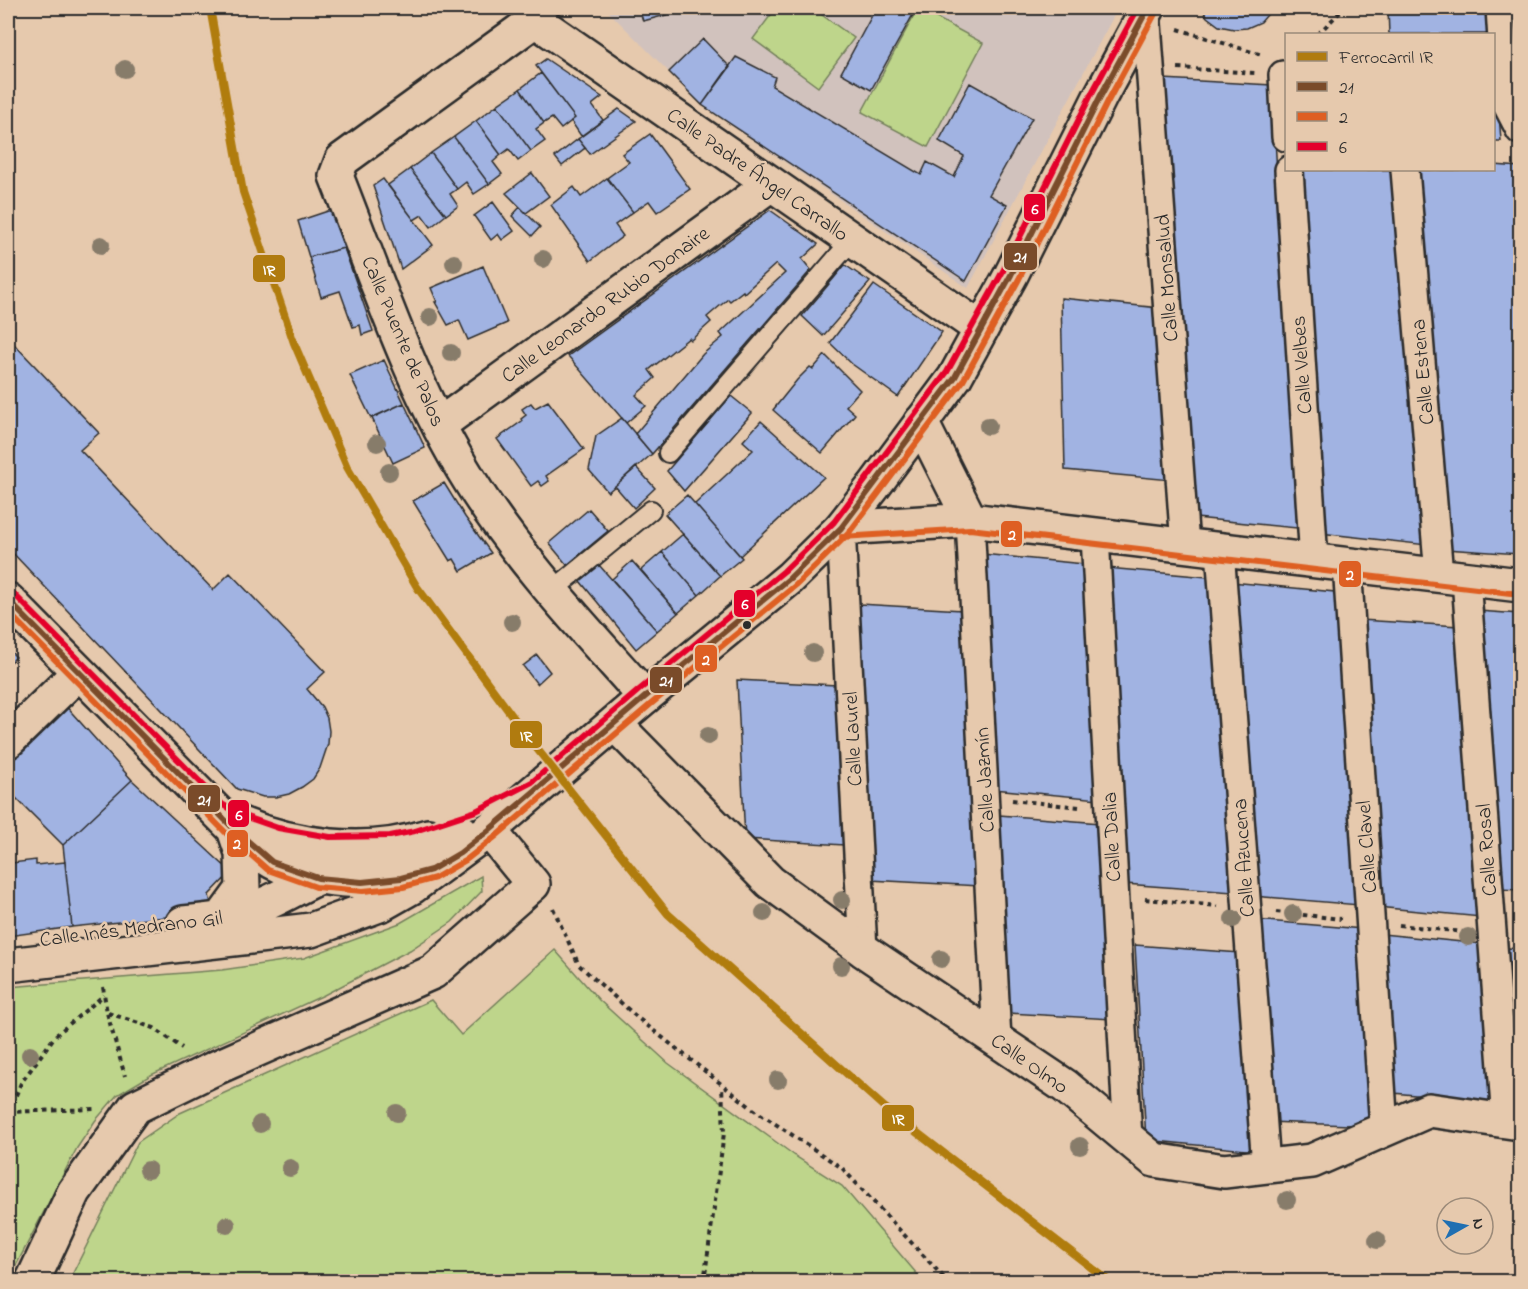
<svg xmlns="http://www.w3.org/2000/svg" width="1528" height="1289" viewBox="0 0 1528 1289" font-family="'Indie Flower',sans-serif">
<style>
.built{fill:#d1c2bd}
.green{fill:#bed58b;stroke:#74805b;stroke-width:1.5}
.building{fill:#a1b3e2;stroke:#2b2b2b;stroke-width:1.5}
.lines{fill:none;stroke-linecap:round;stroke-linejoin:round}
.service-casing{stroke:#2b2b2b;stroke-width:22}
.pedestrian-casing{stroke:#2b2b2b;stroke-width:32}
.minor-casing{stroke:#2b2b2b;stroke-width:38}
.secondary-casing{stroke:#2b2b2b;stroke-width:38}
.path{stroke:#2b2b2b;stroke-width:4;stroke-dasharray:4.5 4.5;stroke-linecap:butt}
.service{stroke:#e6c9ad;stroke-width:18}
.pedestrian{stroke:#e6c9ad;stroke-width:27}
.minor{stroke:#e6c9ad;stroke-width:33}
.secondary{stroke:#e6c9ad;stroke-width:33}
.bus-1-casing{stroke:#e6c9ad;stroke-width:10}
.bus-2-casing{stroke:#e6c9ad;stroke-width:10}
.bus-3-casing{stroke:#e6c9ad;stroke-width:10}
.bus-1{stroke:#7a4b2a;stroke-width:6}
.bus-2{stroke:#de5f23;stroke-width:6}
.bus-3{stroke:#e4002b;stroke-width:6}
.rail-1-casing{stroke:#e6c9ad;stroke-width:12}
.rail-1{stroke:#b07b0f;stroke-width:8}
.tree{fill:#877b6b}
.bus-dot{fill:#2b2b2b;stroke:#e6c9ad;stroke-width:2}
.labels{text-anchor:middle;stroke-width:5;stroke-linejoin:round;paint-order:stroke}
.street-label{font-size:21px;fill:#2b2b2b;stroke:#e6c9ad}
.line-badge{stroke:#e6c9ad;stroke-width:2}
.badge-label{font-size:16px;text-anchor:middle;font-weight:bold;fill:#fff}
</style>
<rect width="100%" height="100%" fill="#e6c9ad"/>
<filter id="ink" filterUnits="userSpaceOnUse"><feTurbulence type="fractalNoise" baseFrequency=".0167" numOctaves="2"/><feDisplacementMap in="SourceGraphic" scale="12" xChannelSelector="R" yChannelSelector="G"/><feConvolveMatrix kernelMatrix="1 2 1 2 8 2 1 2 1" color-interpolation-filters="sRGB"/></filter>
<g filter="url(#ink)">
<path class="built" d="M605,8H1118L968,288L702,105Z"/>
<path class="green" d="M776,8H812L854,38L818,87L753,39Z
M918,8L983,43L928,147L862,112Z
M481,876L482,891L452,922L410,950L324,995L151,1075L117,1095L95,1121L77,1148L8,1281V987L222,970L304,958L400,923Z
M555,950L599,1000L668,1063L798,1158L842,1186L923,1281H69L138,1142L180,1113L431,1000L461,1035Z"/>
<path class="building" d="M639,8H693L643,21Z
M876,8H909L915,11L871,90L841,73Z
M1202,8H1273L1261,22L1247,28L1234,29L1219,26L1207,17Z
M1388,8H1491L1493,34H1389Z
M1510,8H1520V111H1517Z
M703,39L730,67L702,105L669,72Z
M1494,45L1501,141H1494Z
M736,57L775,77L772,86L921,175L927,162L954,177L964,156L939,141L970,83L1032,118L989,195L1007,205L966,281L702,105Z
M546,59L602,97L592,105L603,120L581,136L571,121L575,118L536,66Z
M541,73L575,118L561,129L552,118L544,123L520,89Z
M1163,79L1272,85L1297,528L1196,518Z
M520,89L544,123L536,129L545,141L531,151L497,105Z
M497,105L531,151L518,161L509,149L501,155L476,121Z
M619,109L636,121L590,154L578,139Z
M476,121L501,155L493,162L502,174L489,184L454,137Z
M650,134L690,189L657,212L649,201L633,212L607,178L629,162L622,154Z
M454,137L489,184L474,194L466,182L457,189L431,153Z
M578,139L585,148L562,166L555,157Z
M431,153L457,189L450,194L458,206L446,215L410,169Z
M1494,165L1520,167V554L1445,549L1419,170H1494Z
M410,169L446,215L431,227L422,215L414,220L388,185Z
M1296,170H1397L1427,545L1320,533Z
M532,173L549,196L526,213L506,193Z
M607,178L633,212L615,225L623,236L590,261L551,205L574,187L581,197Z
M383,179L433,245L401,269L373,186Z
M493,202L514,231L502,240L498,234L491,240L474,216Z
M520,207L540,227L532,236L512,216Z
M331,210L344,248L309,257L298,221Z
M770,210L818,244L802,259L811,270L652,454L635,434L703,354L723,337L720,333L785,273L776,264L744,293L743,291L730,301L728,299L707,317L711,322L691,340L689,338L649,370L655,378L636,395L646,406L626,423L568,356Z
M344,248L373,331L362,335L360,325L353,327L340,291L321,297L309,257Z
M845,265L870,282L823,336L802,316Z
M483,266L507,323L468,340L459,320L448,325L435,302H437L431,288Z
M874,285L942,332L898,397L852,364L830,343Z
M1061,298L1160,308L1171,480L1065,470Z
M12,342L99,433L80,450L213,590L230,573L325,672L307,689L322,707L327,718L329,731L328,744L320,768L313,779L302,787L289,794L276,797H263L237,789L8,548V346Z
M825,355L860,390L846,406L855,414L822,453L773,410L797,380L810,367L813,369Z
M384,360L404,403L371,418L350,375Z
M731,396L752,413L684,491L667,471Z
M548,401L584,449L546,476L549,481L542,486L538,481L531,486L497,439L522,421L521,419L526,415L522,409L531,403L535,408Z
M404,403L425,448L393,463L372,418Z
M622,418L652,454L608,492L589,470L596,436Z
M761,421L824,477L740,556L695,504L753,450L743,441Z
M636,467L655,488L634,508L615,486Z
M444,483L465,517L491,553L461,571L454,559L450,561L413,501Z
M687,495L742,558L720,576L665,514Z
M589,509L608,531L567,565L549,543Z
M683,534L720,576L699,595L662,552Z
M662,552L699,595L678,613L641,570Z
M982,554L1084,564L1099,799L994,789Z
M632,561L678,613L657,631L612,579Z
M599,565L657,631L636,649L580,581Z
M1107,568L1208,577L1233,892L1125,884Z
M1231,582L1335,592L1359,905L1253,896Z
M859,604L962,610L980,886L870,880Z
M1478,611L1520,614V890L1497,889Z
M1360,620L1459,626L1481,917L1377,907Z
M8,649L16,657L8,665Z
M537,655L550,672L537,684L523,666Z
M737,680L837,685L844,845L745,839Z
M64,704L132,780L63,845L10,792L8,787V766Z
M132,780L231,872L209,895L213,912L72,927L63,845Z
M999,815L1100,823L1112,1019L1008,1013Z
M8,858L12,863L36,860V865L65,862L72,927L8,936Z
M1255,920L1363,929L1377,1126L1268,1122Z
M1382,934L1482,944L1493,1102L1393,1093Z
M1135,945L1240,953L1256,1151L1146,1140Z
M1508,948L1520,949V1107H1515Z"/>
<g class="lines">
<g class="service-casing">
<path id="service" d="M668,453L852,240
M552,591L651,510"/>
</g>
<g class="pedestrian-casing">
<path id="pedestrian" d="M1500,8L1506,103L1520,130
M1146,10L1185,546
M1283,75L1286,137
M1289,170L1314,561
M1405,170L1439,575
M970,520L997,1040
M841,528L863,950
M1095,536L1128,1139
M1220,550L1266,1166
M1347,564L1384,1129
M1466,579L1506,1121"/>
</g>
<g class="minor-casing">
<path id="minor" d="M921,422L970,520
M439,425L771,184
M841,528L970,520L1520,585
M8,600L234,829C245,841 259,854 273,862C310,883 399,889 436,867
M645,697C584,628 519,560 470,481C411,387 377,279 336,176L342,160L535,20L981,329
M615,724L770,882L863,950L1065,1086L1154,1160L1224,1171L1312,1161L1429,1110L1520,1123
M8,741L79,672
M236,822C295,847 366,856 428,836
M221,919L243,889L242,853L234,829
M32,1282L74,1192L135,1107L213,1069L433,972L533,884L489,830"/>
</g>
<g class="secondary-casing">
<path id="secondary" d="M183,923C208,921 232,918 256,908C284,897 310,879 339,869C357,863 376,865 394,860C418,855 440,844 462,832
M8,965L311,930L382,904L412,887L489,830L645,697L790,578L841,528L874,486L955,377L1011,275L1100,97L1148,8"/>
</g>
<path class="path" d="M1178,29L1262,55
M1318,34L1344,8
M1178,68L1255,73
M1012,800L1079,807
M1145,899L1218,906
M553,908L579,965L639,1019L753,1109L842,1168L948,1282
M1276,912L1341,919
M1399,925L1463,932
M103,987L107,1013L125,1076
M108,1013L154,1028L182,1048
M8,1112L94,1109
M9,1112L21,1083L55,1036L104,995
M703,1282L705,1275L724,1133L722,1086"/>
<use href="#service" class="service"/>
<use href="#pedestrian" class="pedestrian"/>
<use href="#minor" class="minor"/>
<use href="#secondary" class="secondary"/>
<g class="bus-1-casing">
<path id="bus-1" d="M8,600L234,829L272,862L318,878L362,882L401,878L431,870L460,853L489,830L645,697L790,578L841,528L955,377L1011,275L1100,97L1148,8"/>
</g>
<g class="bus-2-casing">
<path id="bus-2" d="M842,537L970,529L1519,594
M8,612L228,835L268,870L316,887L363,891L403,887L435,878L466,860L495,837L651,704L796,585L848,534L963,381L1019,279L1108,101L1156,12"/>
</g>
<g class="bus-3-casing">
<path id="bus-3" d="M14,594L222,804L241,815L278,828L330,837L390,836L415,831L476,811L532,782L639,690L784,571L834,522L947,372L1003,271L1092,93L1138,8"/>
</g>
<use href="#bus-1" class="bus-1"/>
<use href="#bus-2" class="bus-2"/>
<use href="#bus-3" class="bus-3"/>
<g class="rail-1-casing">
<path id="rail-1" d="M210,8L243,192L294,343L347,467L417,587L530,740L668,914L884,1107L1110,1282"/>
</g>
<use href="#rail-1" class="rail-1"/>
</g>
<g class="tree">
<circle cx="125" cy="69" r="9"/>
<circle cx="101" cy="245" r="9"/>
<circle cx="543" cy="259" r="9"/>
<circle cx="454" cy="263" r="9"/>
<circle cx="430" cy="317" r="9"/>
<circle cx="451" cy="353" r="9"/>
<circle cx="988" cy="426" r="9"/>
<circle cx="377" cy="443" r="9"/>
<circle cx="389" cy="472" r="9"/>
<circle cx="512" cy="622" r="9"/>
<circle cx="813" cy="653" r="9"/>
<circle cx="708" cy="736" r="9"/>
<circle cx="842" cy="900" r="9"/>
<circle cx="764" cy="913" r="9"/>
<circle cx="1293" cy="914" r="9"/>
<circle cx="1233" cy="919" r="9"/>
<circle cx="1468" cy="937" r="9"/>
<circle cx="941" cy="959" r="9"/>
<circle cx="841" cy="966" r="9"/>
<circle cx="30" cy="1055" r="9"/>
<circle cx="778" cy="1080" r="9"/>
<circle cx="397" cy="1113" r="9"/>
<circle cx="260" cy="1124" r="9"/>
<circle cx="1080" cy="1146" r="9"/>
<circle cx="290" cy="1168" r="9"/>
<circle cx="148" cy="1170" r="9"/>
<circle cx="1287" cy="1200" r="9"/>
<circle cx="227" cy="1225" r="9"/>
<circle cx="1377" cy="1240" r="9"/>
</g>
</g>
<circle class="bus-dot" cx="747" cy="625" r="5"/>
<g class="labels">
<g class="street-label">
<text transform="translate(758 174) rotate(35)" y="7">Calle Padre Ángel Carrallo</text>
<text transform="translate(1166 278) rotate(-94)" y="7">Calle Monsalud</text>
<text transform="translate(605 304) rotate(-36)" y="7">Calle Leonardo Rubio Donaire</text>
<text transform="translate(404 341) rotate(67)" y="7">Calle Puente de Palos</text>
<text transform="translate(1301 365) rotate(-94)" y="7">Calle Velbes</text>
<text transform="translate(1422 372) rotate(-95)" y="7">Calle Estena</text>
<text transform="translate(852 739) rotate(-93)" y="7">Calle Laurel</text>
<text transform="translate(984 780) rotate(-93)" y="7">Calle Jazmín</text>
<text transform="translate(1111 837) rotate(-93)" y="7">Calle Dalia</text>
<text transform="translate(1366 847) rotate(-94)" y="7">Calle Clavel</text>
<text transform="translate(1486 850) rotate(-94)" y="7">Calle Rosal</text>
<text transform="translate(1243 858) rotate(-94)" y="7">Calle Azucena</text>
<text transform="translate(131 928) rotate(-7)" y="7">Calle Inés Medrano Gil</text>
<text transform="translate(1030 1063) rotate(35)" y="7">Calle Olmo</text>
</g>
</g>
<g class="line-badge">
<rect x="1023" y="193" width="23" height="29" rx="6" fill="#e4002b"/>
<rect x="1003" y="242" width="35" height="29" rx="6" fill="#7a4b2a"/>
<rect x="252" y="254" width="34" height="29" rx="6" fill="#b07b0f"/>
<rect x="1000" y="520" width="23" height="28" rx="6" fill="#de5f23"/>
<rect x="1338" y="560" width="24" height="28" rx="6" fill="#de5f23"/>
<rect x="733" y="589" width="23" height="29" rx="6" fill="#e4002b"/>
<rect x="694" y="644" width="24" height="29" rx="6" fill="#de5f23"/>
<rect x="649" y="666" width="34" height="28" rx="6" fill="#7a4b2a"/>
<rect x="509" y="720" width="34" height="29" rx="6" fill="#b07b0f"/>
<rect x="187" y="784" width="34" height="29" rx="6" fill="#7a4b2a"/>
<rect x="227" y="799" width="23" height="29" rx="6" fill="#e4002b"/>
<rect x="226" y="829" width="23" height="29" rx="6" fill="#de5f23"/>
<rect x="881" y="1104" width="34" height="28" rx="6" fill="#b07b0f"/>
</g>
<g class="badge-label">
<text x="1035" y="214">6</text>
<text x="1020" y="262">21</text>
<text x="269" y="275">IR</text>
<text x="1012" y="540">2</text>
<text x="1350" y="580">2</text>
<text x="745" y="609">6</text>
<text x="706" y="665">2</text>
<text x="666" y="686">21</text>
<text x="526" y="741">IR</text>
<text x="204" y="805">21</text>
<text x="239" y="820">6</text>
<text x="237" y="849">2</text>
<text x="898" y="1124">IR</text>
</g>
<rect width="1528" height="1289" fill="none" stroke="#e6c9ad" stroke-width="30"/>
<rect x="15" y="15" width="1498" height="1259" fill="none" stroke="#2b2b2b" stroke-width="2" filter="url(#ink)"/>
<rect x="1285" y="33" width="210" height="138" fill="#e6c9ad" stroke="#9b8a79" stroke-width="1.5"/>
<rect x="1297" y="52" width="30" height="9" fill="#b07b0f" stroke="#9b8a79" stroke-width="1.5"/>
<text x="1339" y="63" font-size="18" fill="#2b2b2b">Ferrocarril IR</text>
<rect x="1297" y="82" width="30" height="9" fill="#7a4b2a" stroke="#9b8a79" stroke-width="1.5"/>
<text x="1339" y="93" font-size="18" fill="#2b2b2b">21</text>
<rect x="1297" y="112" width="30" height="9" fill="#de5f23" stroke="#9b8a79" stroke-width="1.5"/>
<text x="1339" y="123" font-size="18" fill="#2b2b2b">2</text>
<rect x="1297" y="142" width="30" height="9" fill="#e4002b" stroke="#9b8a79" stroke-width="1.5"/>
<text x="1339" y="153" font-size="18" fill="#2b2b2b">6</text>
<g transform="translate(1465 1226) rotate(81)"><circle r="28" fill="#e6c9ad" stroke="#9b8a79" stroke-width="1.5"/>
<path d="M0-4.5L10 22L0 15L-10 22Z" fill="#1f6fb2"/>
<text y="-9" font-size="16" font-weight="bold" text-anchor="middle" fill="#2b2b2b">N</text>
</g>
</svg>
